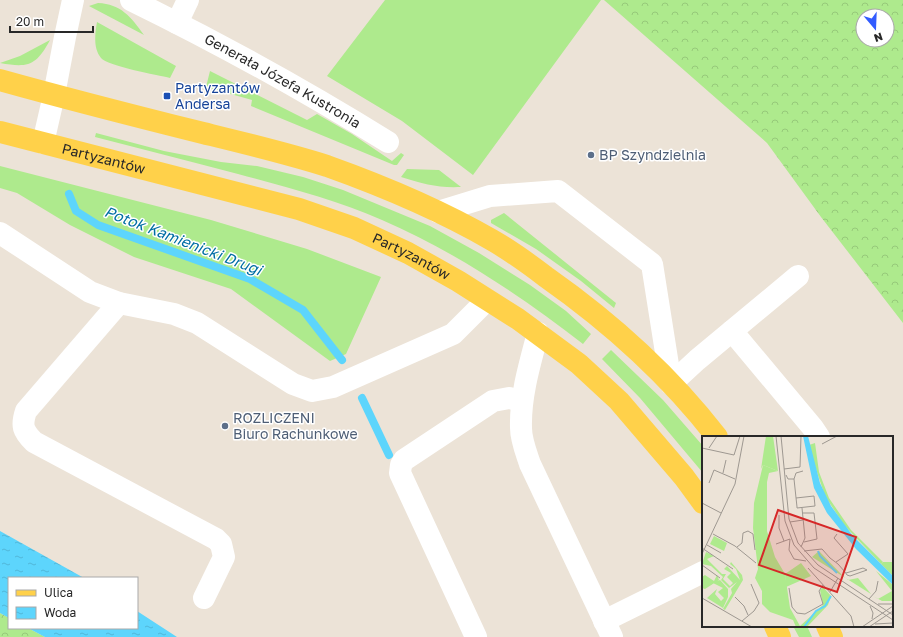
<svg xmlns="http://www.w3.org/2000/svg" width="903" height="637" viewBox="0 0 903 637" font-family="'Golos Text',sans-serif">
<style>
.grass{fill:#aeea8d}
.forest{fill:url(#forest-crowns);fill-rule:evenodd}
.water{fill:url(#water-ripples)}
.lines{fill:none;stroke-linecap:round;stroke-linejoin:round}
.stream{stroke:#5dd5fc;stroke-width:8}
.minor{stroke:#fff;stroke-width:22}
.major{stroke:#ffd14a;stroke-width:22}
.transit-dot{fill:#1a4fb4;stroke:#fff;stroke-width:1.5}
.service-dot{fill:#5c6f8a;stroke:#fff;stroke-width:1.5}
.labels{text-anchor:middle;stroke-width:3;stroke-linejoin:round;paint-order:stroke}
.street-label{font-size:14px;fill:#282828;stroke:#fff}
.transit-label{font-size:14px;fill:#164399;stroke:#fff;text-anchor:start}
.service-label{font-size:14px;fill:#4e5e75;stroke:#fff;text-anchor:start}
.water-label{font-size:15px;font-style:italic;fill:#006ea4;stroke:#fff}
.inset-river{fill:none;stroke:#5dd5fc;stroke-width:2}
.inset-road{fill:none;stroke:#9e9891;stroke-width:1}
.view{fill:#d62828;fill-opacity:0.15;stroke:#d62828;stroke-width:2}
.inset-edge{fill:none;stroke:#282828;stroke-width:2}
</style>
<defs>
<pattern id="forest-crowns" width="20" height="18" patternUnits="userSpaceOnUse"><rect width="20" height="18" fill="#aeea8d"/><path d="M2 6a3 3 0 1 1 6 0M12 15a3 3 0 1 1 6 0" fill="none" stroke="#96c97a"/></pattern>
<pattern id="water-ripples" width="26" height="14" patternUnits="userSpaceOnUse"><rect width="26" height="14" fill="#5dd5fc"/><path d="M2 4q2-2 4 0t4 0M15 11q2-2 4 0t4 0" fill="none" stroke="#51b7d8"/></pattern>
</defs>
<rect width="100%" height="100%" fill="#ece3d7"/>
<path class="grass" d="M385,0H601L473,175L402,121L327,76Z
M98,3C121,4 131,17 144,35L89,6Z
M97,22L176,66L170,78C158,75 107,66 101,58C93,48 95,34 97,22Z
M50,40C36,66 28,68 0,63L20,56Z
M210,71L307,120L317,114L352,134L392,161L401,153L404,155L397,165H394L251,106L252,100L206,87Z
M96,133L164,151L221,162L257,166L303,177L343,190L430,226L479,253L530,285L566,311L591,334L583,344C521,296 454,251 382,220C336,200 287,187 238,174C191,162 143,149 95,137Z
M0,166L211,220L307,249L381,277L346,354L330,361L231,289L134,257L70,225L17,193L0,188Z
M407,169L439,170L461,187C437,188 424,184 401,177Z
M504,213L616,303L614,308L581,281L536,249L491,223V220Z
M611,350L663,400L703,446V473L640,398L602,359Z
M793,626H807L812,637H799Z"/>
<path class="forest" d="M604,0H903V323L821,217L767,143ZM863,16H887V40H863Z
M0,613L9,618V628H28L45,637H0Z"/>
<path class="water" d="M0,531L84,578H9V618L0,613Z
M137,611L177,637H45L28,628H137Z"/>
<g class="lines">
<path class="stream" d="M69,194L76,211L98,225L250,279L303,310L342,360
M362,398L389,455"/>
<g class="minor">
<path id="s1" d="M131,0C219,43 304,90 388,142"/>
<path d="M177,23L188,0"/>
<path d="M43,143L54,95L65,37L73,0"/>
<path d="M438,212L490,196L558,191L652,264L671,384"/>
<path d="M0,233L90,292L119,303L174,314L197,323L293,384L312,391L333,387L453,334L487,300"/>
<path d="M119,303L26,411C21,426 23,431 34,442L216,539L221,544L224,557L204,598"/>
<path d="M732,331L813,428L819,437"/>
<path d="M538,333C530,363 520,396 521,428C521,440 526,452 530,464L612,637"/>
<path d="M671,384L697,360L798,276"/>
<path d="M604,621L703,572"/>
<path d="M476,637L400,473L401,465L404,460L493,401L509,398L522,401"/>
</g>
<g class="major">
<path d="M0,80C68,99 135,116 203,133C244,143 286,153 327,166C383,186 440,210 492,240C511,251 529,264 546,277C610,322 669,375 717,437"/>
<path id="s2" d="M0,132L299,209L354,228L408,253L458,281L518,319L579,364L619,401L684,477L703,503"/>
<path d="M775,626L780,637"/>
<path d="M827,626L832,637"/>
</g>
</g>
<rect class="transit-dot" x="163" y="92" width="8" height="8" rx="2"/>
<g class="service-dot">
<circle cx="591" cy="155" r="4"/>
<circle cx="225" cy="426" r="4"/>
</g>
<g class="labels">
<g class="street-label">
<text dy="5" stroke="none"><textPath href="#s1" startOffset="172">Generała Józefa Kustronia</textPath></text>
<text dy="5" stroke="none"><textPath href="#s2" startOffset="107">Partyzantów</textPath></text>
<text dy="5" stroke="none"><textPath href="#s2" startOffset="431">Partyzantów</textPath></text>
</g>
<g class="transit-label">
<text x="175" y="93">Partyzantów<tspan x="175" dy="16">Andersa</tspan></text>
</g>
<g class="service-label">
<text x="599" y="160">BP Szyndzielnia</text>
<text x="233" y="423">ROZLICZENI<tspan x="233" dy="16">Biuro Rachunkowe</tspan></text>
</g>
<g class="water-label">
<text transform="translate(183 241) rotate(21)" y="5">Potok Kamienicki Drugi</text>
</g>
</g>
<g transform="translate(702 436)">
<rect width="191" height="191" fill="#ece3d7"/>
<path d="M64,0H71L76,35L61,29L59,33ZM12,100L25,107L22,115L8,108ZM117,115L140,139L146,144L156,142L169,158L110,121ZM4,116L12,120L5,123L20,138H24L21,143L28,150L31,147L25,141L29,137L22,133L25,130L38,144L34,133L28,128L29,126L40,139L41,144L23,174L21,173L30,157L29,153L35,146L27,152L19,144L21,141L9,130L0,128ZM181,126H191V140L179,128ZM99,127L109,140L84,151L83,138ZM174,135L191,149V165H180L171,160L176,163L190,155ZM3,139L12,145L15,139L17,144L3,153L0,152V141ZM18,144L26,153V161L21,172L5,162L15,153L13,158L19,165L22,162L16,156L21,152L11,147Z" fill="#aeea8d"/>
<path d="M113,7L117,36L127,62L149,94L181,126L179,128L142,89L123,60L108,15L107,9ZM61,29L76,35L67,37L65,46V95L73,121L83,138L88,172L98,190L121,169L118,154L121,151L129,160L126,169L105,191H94L91,184L68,176L60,168V155L53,142L56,133L51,92L52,67Z" fill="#aeea8d"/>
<path d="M101,0H106L118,47L129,70L151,100L191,140V149L154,113L125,77L112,52Z" fill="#5dd5fc"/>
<path class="inset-river" d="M116,115L118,120L135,137M102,191L114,175L123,170L129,160"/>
<path class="inset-road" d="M74,0L83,85L92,109L112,132L191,184M79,0L87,83L96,107L116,129L191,179M120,8L135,0M0,12L32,19L38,0M7,12L15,0M82,33L98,31L99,0M21,37L24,24M84,39L86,43H92L95,71V72L113,70L112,60L94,62M92,43L94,37L101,35M7,47L12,34L33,43M0,67L19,77M101,77H112L115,103L102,106M77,79V92L82,105M88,86L101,84M11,98L33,110L54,127M88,103L87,114L92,123L104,125M74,108L88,103M5,109L19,117M35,111L40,107L41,97L46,95L51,98L53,114M99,111L103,102L100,72M0,112L31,133M102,115L120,113L128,122L136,128L143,136L145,139L148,140L165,134L161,132L144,137M0,118L33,48L42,0M134,126L146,118L132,102L135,98M0,129L18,142M106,132L149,180L152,191M87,152L90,171L95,177L103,178L121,168L117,155L121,149M128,156L136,142M33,161L42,170L46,179M0,162L50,191M167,163L174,155L176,145M176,168H191M168,170L171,177L170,183M40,185L52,175L57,167L49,148M173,188L191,187M160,191L191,170M167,191L191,175"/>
<path class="view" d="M76,74L154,101L135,156L57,129Z"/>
<rect width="191" height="191" class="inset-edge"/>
</g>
<rect x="8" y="577" width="130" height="52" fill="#ffffff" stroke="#a9a9a9"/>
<rect x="16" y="590" width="20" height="6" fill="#ffd14a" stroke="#a9a9a9"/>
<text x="44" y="597" font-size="12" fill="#282828">Ulica</text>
<rect x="16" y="607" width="20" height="12" fill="url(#water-ripples)" stroke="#a9a9a9"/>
<text x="44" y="617" font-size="12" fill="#282828">Woda</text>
<g transform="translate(875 28) rotate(161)"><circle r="19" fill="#ffffff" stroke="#a9a9a9"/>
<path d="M0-3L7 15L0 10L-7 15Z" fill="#325cff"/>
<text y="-6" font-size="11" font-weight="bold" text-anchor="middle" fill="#282828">N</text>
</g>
<path d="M10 26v6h83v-6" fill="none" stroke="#282828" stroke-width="2"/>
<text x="16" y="26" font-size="12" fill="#282828" stroke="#ffffff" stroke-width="3" paint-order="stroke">20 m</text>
</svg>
